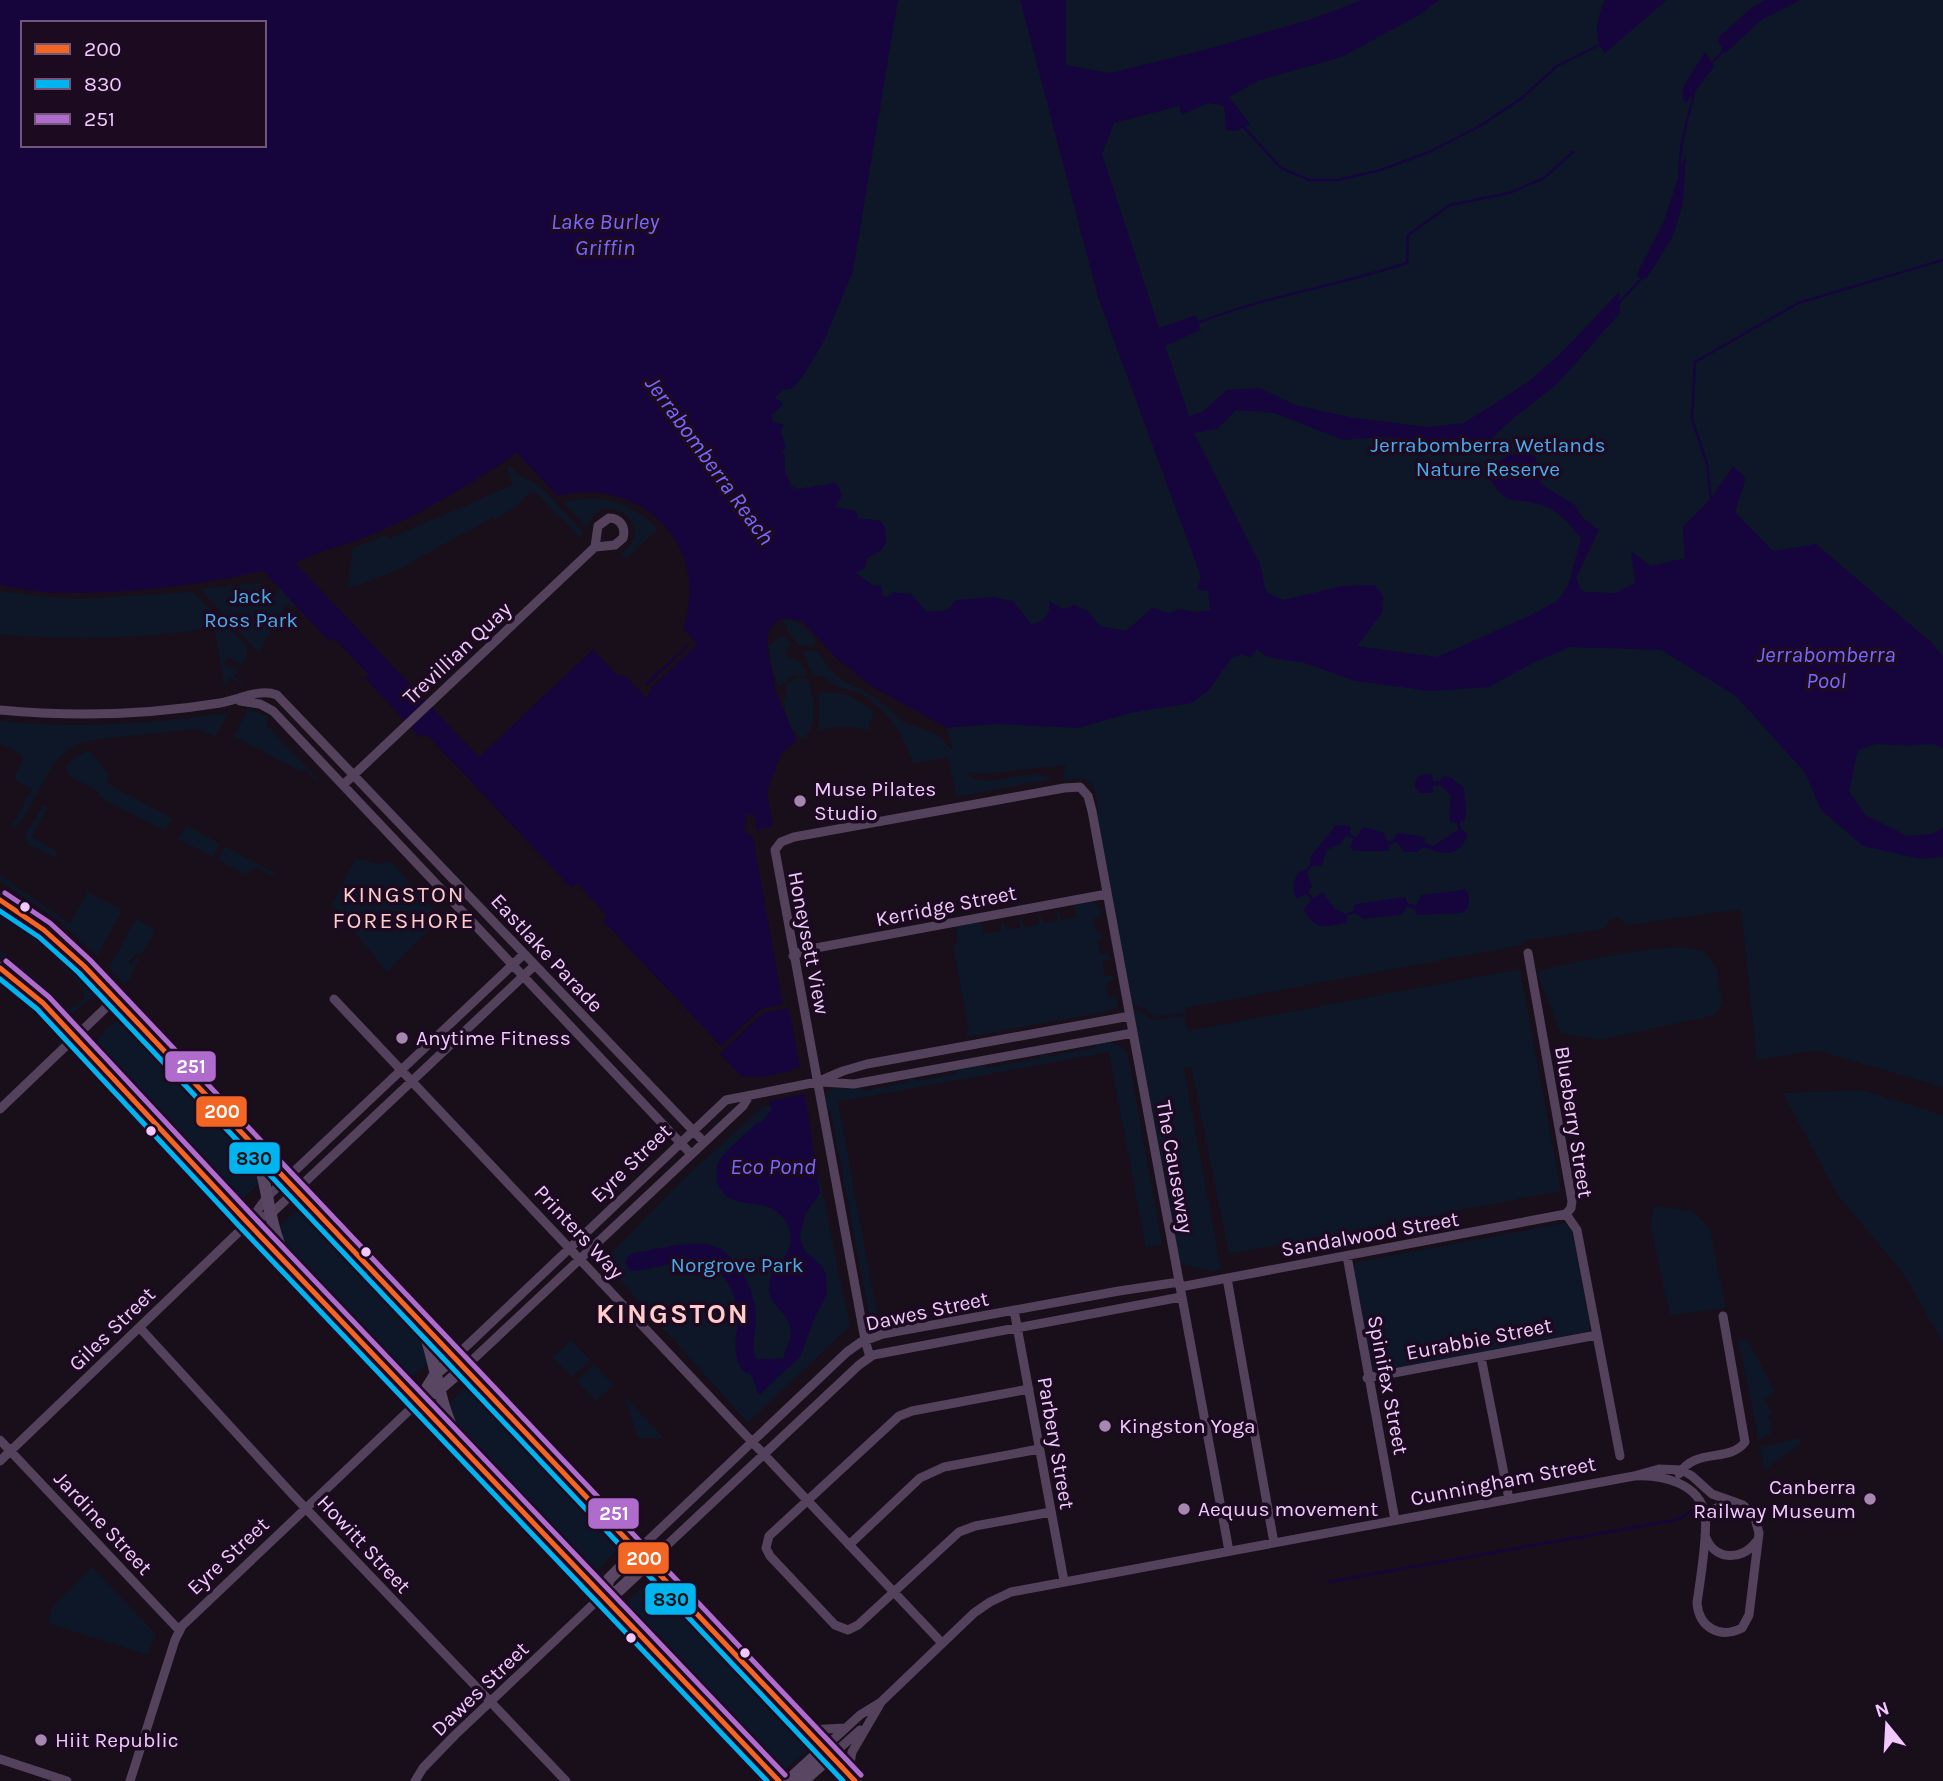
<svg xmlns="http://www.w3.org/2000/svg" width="1943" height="1781" viewBox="0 0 1943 1781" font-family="Karla,sans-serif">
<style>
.green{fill:#0e1728}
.water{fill:#15053c;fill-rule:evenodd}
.pier{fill:#180f1b}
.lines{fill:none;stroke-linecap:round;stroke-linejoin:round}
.stream{stroke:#15053c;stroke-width:2.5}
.river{stroke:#15053c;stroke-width:18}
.street{stroke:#54425d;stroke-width:9}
.secondary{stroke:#594662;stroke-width:12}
.bus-1-casing{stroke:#1c0a20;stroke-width:10}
.bus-2-casing{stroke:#1c0a20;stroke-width:10}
.bus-3-casing{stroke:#1c0a20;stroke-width:10}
.bus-1{stroke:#f26522;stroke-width:5}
.bus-2{stroke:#00b5ef;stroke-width:5}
.bus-3{stroke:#b06ccc;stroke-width:5}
.poi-dot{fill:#a688af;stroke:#1c0a20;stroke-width:2.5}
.bus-dot{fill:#f2c9ff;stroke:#1c0a20;stroke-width:2.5}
.labels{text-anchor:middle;stroke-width:7;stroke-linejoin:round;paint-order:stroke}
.park-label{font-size:21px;fill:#4aabeb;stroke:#1c0a20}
.street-label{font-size:21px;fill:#f2c9ff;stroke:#1c0a20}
.poi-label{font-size:21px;fill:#f2c9ff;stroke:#1c0a20;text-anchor:start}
.water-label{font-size:23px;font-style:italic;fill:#7868ff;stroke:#1c0a20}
.neighbourhood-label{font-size:23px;letter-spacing:2px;fill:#ffcccb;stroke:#1c0a20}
.district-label{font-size:28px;font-weight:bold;letter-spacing:2px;fill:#ffcccb;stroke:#1c0a20}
.line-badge{stroke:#1c0a20;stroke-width:2.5}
.badge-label{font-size:19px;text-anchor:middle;font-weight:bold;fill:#fff}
.pale-badge-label{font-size:19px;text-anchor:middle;font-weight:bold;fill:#111}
</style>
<rect width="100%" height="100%" fill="#180f1b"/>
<path class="green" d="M872,0H1943V1087L1815,1050L1757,1060L1741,909L1627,925L1620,918L1611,919L1604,929L1523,941L1522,945L1185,1008V1013L1154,1016L1140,1006H1133L1098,821C1097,798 1098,769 1065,781L1063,776L1066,765L984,774L966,772C986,794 1025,765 1053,779L956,797L948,757L913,763C904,734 885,706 857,692C850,689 842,690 836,686C825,679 828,676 813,675L803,653L805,649L817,651L833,672L841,679L877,698L903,722L938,735L953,751L947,728L747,434L859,237L868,178Z
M510,465L518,474L539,485L583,532L580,538L559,515L557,516L537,493L532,492L523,499L524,501L495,520L493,518L413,561L414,563L360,585L348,588L353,548L386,535L388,539L513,485L507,467Z
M589,498C616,499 639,509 658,529L626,559L621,553C661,529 602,482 587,528L563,502Z
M259,583L274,597L279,588L296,605L295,608L286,604L259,653L200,589Z
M0,591L46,597L81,599L193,592L247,646V656L242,665L228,657L224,663L226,667L239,669L233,677L244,682L243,684L230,678L225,687L214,627C144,639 71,641 0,634Z
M783,620C799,618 806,628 816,640L814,645L799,646L787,631Z
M784,635L791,645L786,651V655L801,662L807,675H793L779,687L772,667L769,645Z
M799,677L808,679C814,700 820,723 803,739C786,725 788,720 783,699L786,698V684Z
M822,692L849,695L874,711L868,730L845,726L819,730L818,696Z
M248,709L268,716L267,725L319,780H315L305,769L300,771L234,736Z
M228,713L216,736L197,729L98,739L77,744L66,751L53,765L21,822L16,827L11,828L32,789L14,779L23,758L19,753L0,743V721C76,729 153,724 228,713Z
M86,751L92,753L109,775L107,783L172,818L165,831L98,796L99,792L68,775L66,768L71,760Z
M43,806H48L32,837L58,852L54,857L29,845L25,839L26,833Z
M186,825L220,844L213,857L178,839Z
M225,846L275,873V877L256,867L246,874L218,860Z
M356,859C370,859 378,868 391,861L441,918L387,972L332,904Z
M0,875L70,924L87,893L81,889L121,909V912L97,956L59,921L0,881Z
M1089,902C1098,902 1100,908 1102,916L1094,918L1097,933H1101L1102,939L1098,940L1101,954L1108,953L1110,960L1102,961L1105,976L1112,975L1114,981L1106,983L1109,997L1117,996V1007L1110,1011L967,1037L966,1031L969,1030L953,945L959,943L955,926L981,922L984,934L1002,931L1001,923L1004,922L1006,930L1020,928L1019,920L1022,919L1024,927L1039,924L1038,916H1041L1043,923L1058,921L1056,913L1059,912L1061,920L1076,917L1074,904Z
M30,904L75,940L114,978L110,981L77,948L28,908Z
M0,912C41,924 71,961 100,990L99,992L65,1019L40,993L0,960V950L39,980L67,1007C79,1009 88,998 83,987L48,952L0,917Z
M136,919L151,927L154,933L141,955L136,953L129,962L131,965L137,957L140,958L131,974V979L124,984L109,968Z
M1681,947L1704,951L1716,967L1722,1002L1715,1015L1600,1040L1560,1033L1537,972C1585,959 1632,950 1681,947Z
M1520,969L1561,1191L1229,1254L1191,1066L1184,1068L1221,1270L1213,1271L1180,1264L1133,1010H1139L1153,1020L1184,1016L1188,1031Z
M124,1019L146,1039L177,1077L247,1152L261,1182L239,1202L95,1050C95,1037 112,1021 124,1019Z
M1109,1042L1123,1047L1128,1056L1162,1244L1146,1248L1109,1052L838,1102L878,1320L867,1322L865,1316L869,1314L831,1112L827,1111L825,1100L828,1091L834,1088H861L863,1091L907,1082L908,1079L914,1078L917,1081L955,1074V1070L984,1065L986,1068L1040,1058V1054L1047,1053L1049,1056L1095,1048L1096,1044Z
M1863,1090L1943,1115V1344L1906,1277L1837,1194L1783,1093Z
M803,1098L850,1326L748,1423L603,1261L692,1171L762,1107Z
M302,1205C330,1235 356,1264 382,1295C401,1318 420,1333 430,1361L407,1382L288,1249L279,1227Z
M1653,1206L1693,1211L1710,1229L1726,1308L1670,1315L1651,1228Z
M1564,1223L1569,1225L1572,1230L1590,1325L1588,1332L1380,1371L1372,1369L1354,1272V1266L1357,1262Z
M1738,1339L1748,1340L1775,1392L1764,1400L1773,1413L1768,1415L1772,1426L1770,1434L1759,1440Z
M571,1340L590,1360L572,1377L553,1357Z
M594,1364L614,1385L596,1401L577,1381Z
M471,1382L623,1544L592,1576L525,1505L461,1431L448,1405Z
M625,1397L664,1438H638Z
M1798,1438L1801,1440L1799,1445L1764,1470L1760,1448Z
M92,1567L155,1633L148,1655L47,1623L53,1606Z
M654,1576L811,1743L810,1748L781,1773H779L623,1609V1606Z"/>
<path class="water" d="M0,0H898L853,271L824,341L803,376L793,388L783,390L775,398L783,403L777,411L771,414L773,422L784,425L781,432L786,447L781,452L785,454V472L791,486L797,489L836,483L842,495L835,507L856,511L858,518C864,520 876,518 881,522C887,527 888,543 882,549C879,553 872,555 867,558L865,568L856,573L874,586L881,585L882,595L887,597L894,592L911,594L927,612L947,610L956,600L993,597L1013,601L1031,624C1044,622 1051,614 1049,601L1063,609L1075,605L1088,611L1100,626L1126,631L1152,608L1170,613L1179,609L1194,612L1210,610L1208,591L1197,590L1201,577L1098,297L1020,0H1066V65L1110,73L1200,51L1312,19L1362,0H1440L1419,15L1342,57L1260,80L1229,97L1251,125L1236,131L1226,130L1224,106L1208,103L1182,115L1179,106L1114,123L1102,154L1159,328L1196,315L1201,330L1165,346L1189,416L1202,412L1227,390L1260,388L1295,405L1349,417L1428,427L1464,423L1528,382L1561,353L1619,292L1620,313L1557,384L1515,417L1493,437L1477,456L1467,443H1437L1380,437L1343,440L1274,413L1236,410L1217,429L1194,433L1260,564L1266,592L1283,600L1343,586L1374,585L1383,595L1382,613L1357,646L1437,657L1529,616L1557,601L1568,586L1581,538C1570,526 1560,511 1544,506C1511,494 1509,512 1486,473C1500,458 1514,448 1535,456L1541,484L1575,505L1583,518L1599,530L1576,578L1581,590L1585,592L1615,593L1635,583L1631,551L1651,566L1685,558L1683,527L1712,497L1733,466L1746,478L1735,512L1773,551L1816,544L1932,643L1943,657V748L1933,744L1909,746L1876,744L1858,750L1849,791L1865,815L1907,836L1932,834L1943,828V857L1921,859L1863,846L1821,810L1805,773L1736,696L1661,650L1570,647L1531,664L1489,687L1430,691L1355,681L1305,663L1267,657L1257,649L1250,658L1242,654L1231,659L1209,690L1192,703L1130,713L1079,728L996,724L947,728L873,687L837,659L802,621L785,618L776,621L769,630L767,646L776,692L797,741L781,754L767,792L773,826L759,829V833L756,834L800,1067L790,1070L791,1071L755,1078V1076L742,1077L720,1054L724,1050L721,1046L602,921L607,916L577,884L571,888L427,735L420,737L415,732L364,677L370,676L334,638L330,642L263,571C196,586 127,594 59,593C40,593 19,588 0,585ZM23,23H264V145H23ZM517,453L558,496C640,475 712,546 683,628L693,640L644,684L603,640L479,757L295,563C318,551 347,545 371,535C423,513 471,484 517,453Z
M1605,0H1667L1605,53C1592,38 1597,17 1605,0Z
M1765,0H1800L1761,20L1725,54L1718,41L1720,36L1751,8Z
M1705,52L1714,67L1686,103L1682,98L1684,85Z
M1686,153L1683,204L1672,238L1646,279L1637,277L1639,269L1664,221Z
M1429,774L1432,775L1433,781H1440L1443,776L1452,778L1464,788L1466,815L1464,821H1460L1461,829L1468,834C1458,861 1442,853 1423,847L1417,852H1404L1397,842L1389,845V851H1354L1350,846L1354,839L1346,836L1341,844L1327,850L1321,866H1312L1307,873L1312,886L1308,892L1314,898L1323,892L1334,908L1346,914L1354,910L1353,906L1356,904L1405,897L1408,903L1416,906L1421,895L1463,890L1464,887L1469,895L1468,908L1462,913L1420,915L1416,914L1415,909L1407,907L1401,915L1364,919L1355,913L1347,916V923C1325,926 1318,932 1304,911L1305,907L1312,900L1306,894L1297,899C1291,890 1293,881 1299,871L1305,870L1311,864L1310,857L1336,825L1349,826L1351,829L1349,833L1356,837L1363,827L1383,832L1388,842L1395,839V835L1399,833L1425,837V843L1433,846L1458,830L1457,823L1451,822L1449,819L1451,796L1440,785L1433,786V793H1419L1414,785L1418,776Z
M805,1094L820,1193L806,1213L800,1235L804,1250L821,1265L826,1274L827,1294L815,1317L800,1357L759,1395L745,1360L784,1358C785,1347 793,1338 790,1327C786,1310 766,1304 769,1285C771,1262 798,1256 789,1228C786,1220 779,1212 771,1208C752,1200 725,1208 717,1182C716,1175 716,1167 719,1161C728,1147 745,1135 757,1123L762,1122L771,1110L769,1101Z"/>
<path class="pier" d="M603,640L647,686L689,646L688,644L693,640L697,645L650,689L651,691L646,697L625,676L617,675L593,650Z
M427,735L571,888L577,883L607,916L603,921L721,1046L761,1009L783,1004L753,837L744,831L747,815L754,814L789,1008L763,1013L718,1055V1049L600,923L599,920L603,916L577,888L573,892L569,891L426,739L420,741L418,738Z"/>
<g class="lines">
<path class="stream" d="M1711,64L1725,49
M1243,126L1281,168L1309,180H1338L1381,170L1429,152L1480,126L1522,98L1557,66L1601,44
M1679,172L1682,142L1694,93
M1619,303L1643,277
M1195,324C1264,296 1337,286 1407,263L1408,235L1450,205L1509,193L1544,178L1573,152
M1711,499L1707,464L1692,419L1695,362L1798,303L1943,260
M1328,1582L1676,1520L1696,1509"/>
<path class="river" d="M635,1262C657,1259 683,1250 705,1253C729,1256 747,1295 747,1317C747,1334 740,1348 749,1364"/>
<path class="street" d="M609,518C620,518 626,527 623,538L615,545L595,547L598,526Z
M240,701L260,704L273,711L691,1154
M0,710C73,717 147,715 220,703C238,700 259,688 277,695L704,1142
M343,785L595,547
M1528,953L1572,1201L1571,1208L1566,1214
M793,956L805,950L1107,894
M334,999L942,1643
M821,1082L854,1084L1133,1033
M0,1109L115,999
M1566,1214L1577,1230L1620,1456
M248,1223L272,1213L535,965
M1347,1256L1395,1520
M1227,1278L1274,1543
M1180,1287L1566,1214
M1014,1310L1064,1581
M140,1328L292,1494L566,1781
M455,1357L726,1100L817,1082L843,1071L867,1064L1130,1016
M870,1357L865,1340L775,850L781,842L794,837L1064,788L1080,787L1088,796L1092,811L1229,1551
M1481,1357L1509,1499
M465,1367L743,1106L749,1096
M1367,1378L1597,1335
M1029,1389L912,1411L899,1416L769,1536L766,1548L770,1556L835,1625L848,1630L858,1625L959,1532L975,1526L1051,1512
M0,1440L179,1630
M0,1461L248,1223L268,1196L524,954
M1679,1474C1695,1447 1730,1463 1745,1442L1723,1316
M1706,1520L1714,1509L1730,1502
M1705,1535C1713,1560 1741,1562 1756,1542
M849,1545L920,1478L944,1467L1039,1449
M637,1551L847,1352L861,1342L883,1334L1119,1291L1179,1282
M648,1563L859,1365L873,1355L1181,1297
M807,1730L846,1728
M824,1748L860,1715L881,1702L974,1613L990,1602L1011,1592L1634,1476L1659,1469L1682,1470L1692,1476L1712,1494L1743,1505L1754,1515L1759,1533L1749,1615L1742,1628C1720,1639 1699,1628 1697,1603C1700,1581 1708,1535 1705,1515C1700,1483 1661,1474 1634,1476
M831,1756L860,1730
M0,1759L67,1781
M760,1762L764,1781
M848,1774L852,1752L880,1704
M130,1781L175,1640L182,1626L419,1401
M415,1781L423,1768L455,1735L603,1595"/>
<path class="secondary" d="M0,900L44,930L84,966L855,1781
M0,968L43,1003L248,1223L779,1781
M256,1151C268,1185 268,1223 284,1255
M423,1328C436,1362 438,1401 455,1434
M435,1393L465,1367
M419,1401L436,1373L455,1357
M637,1551L609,1579L603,1595L618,1591L648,1563
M788,1781L824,1748
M803,1781L831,1756"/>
<g class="bus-1-casing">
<path id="bus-1" d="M0,900L44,930L84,966L855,1781
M0,968L43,1003L248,1223L779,1781"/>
</g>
<g class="bus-2-casing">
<path id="bus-2" d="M0,911L39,937L78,972L843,1781
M0,979L37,1009L242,1229L767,1781"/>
</g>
<g class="bus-3-casing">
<path id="bus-3" d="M5,893L50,923L90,960L861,1775
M6,961L49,997L254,1217L785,1775"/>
</g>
<use href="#bus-1" class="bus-1"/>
<use href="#bus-2" class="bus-2"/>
<use href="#bus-3" class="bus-3"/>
</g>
<g class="poi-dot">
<circle cx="800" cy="801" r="7"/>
<circle cx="402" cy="1038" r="7"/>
<circle cx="1105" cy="1426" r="7"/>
<circle cx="1870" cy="1499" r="7"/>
<circle cx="1184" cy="1509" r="7"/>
<circle cx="41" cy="1740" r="7"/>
</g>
<g class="bus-dot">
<circle cx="25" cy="907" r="6"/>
<circle cx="151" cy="1131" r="6"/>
<circle cx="366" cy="1252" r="6"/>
<circle cx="631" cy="1638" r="6"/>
<circle cx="745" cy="1653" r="6"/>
</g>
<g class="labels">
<g class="park-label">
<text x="1488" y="452">Jerrabomberra Wetlands<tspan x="1488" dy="24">Nature Reserve</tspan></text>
<text x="251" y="603">Jack<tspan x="251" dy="24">Ross Park</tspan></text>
<text x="737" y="1272">Norgrove Park</text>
</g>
<g class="street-label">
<text transform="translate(457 653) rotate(-43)" y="7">Trevillian Quay</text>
<text transform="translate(946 906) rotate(-11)" y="7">Kerridge Street</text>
<text transform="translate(809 943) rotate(79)" y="7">Honeysett View</text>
<text transform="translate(547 953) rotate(47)" y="7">Eastlake Parade</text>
<text transform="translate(1574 1122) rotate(81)" y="7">Blueberry Street</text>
<text transform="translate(631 1163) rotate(-44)" y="7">Eyre Street</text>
<text transform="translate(1175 1167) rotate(80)" y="7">The Causeway</text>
<text transform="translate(579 1232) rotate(47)" y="7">Printers Way</text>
<text transform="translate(1370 1234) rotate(-10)" y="7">Sandalwood Street</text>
<text transform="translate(927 1311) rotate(-12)" y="7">Dawes Street</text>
<text transform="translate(112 1329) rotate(-44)" y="7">Giles Street</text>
<text transform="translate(1479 1339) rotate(-11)" y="7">Eurabbie Street</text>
<text transform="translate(1388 1385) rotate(79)" y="7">Spinifex Street</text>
<text transform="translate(1056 1443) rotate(80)" y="7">Parbery Street</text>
<text transform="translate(1503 1481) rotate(-11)" y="7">Cunningham Street</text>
<text transform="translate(103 1523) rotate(47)" y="7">Jardine Street</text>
<text transform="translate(364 1544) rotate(47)" y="7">Howitt Street</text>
<text transform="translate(228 1556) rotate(-43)" y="7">Eyre Street</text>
<text transform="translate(480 1689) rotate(-44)" y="7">Dawes Street</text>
</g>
<g class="poi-label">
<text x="814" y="796">Muse Pilates<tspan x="814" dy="24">Studio</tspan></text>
<text x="416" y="1045">Anytime Fitness</text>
<text x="1119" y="1433">Kingston Yoga</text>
<text x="1856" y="1494" text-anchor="end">Canberra<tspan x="1856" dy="24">Railway Museum</tspan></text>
<text x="1198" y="1516">Aequus movement</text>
<text x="55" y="1747">Hiit Republic</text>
</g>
<g class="water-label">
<text x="605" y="229">Lake Burley<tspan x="605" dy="26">Griffin</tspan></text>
<text transform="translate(710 460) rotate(54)" y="8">Jerrabomberra Reach</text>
<text x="1826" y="662">Jerrabomberra<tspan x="1826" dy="26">Pool</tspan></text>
<text x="773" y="1174">Eco Pond</text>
</g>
<g class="neighbourhood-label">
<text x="404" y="902">KINGSTON<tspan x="404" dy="26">FORESHORE</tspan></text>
</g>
<g class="district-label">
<text x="673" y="1323">KINGSTON</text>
</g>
</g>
<g class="line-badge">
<rect x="164" y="1050" width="53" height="33" rx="7" fill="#b06ccc"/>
<rect x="195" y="1095" width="53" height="33" rx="7" fill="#f26522"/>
<rect x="228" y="1141" width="53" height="34" rx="7" fill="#00b5ef"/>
<rect x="587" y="1497" width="53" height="33" rx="7" fill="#b06ccc"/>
<rect x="617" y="1541" width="53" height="34" rx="7" fill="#f26522"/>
<rect x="644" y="1582" width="53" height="34" rx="7" fill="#00b5ef"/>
</g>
<g class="badge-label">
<text x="191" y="1073">251</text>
<text x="222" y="1118">200</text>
<text x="614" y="1520">251</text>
<text x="644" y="1565">200</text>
</g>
<g class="pale-badge-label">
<text x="254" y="1165">830</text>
<text x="671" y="1606">830</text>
</g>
<rect x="21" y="21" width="245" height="126" fill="#1c0a20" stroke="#725679" stroke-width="2"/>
<rect x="35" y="44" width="35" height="10" fill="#f26522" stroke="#725679" stroke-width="2"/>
<text x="84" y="56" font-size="21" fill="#f2c9ff">200</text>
<rect x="35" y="79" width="35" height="10" fill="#00b5ef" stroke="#725679" stroke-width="2"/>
<text x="84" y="91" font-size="21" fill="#f2c9ff">830</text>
<rect x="35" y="114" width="35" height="10" fill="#b06ccc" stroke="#725679" stroke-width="2"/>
<text x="84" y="126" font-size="21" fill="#f2c9ff">251</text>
<g transform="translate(1887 1725) rotate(342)" stroke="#1c0a20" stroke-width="5" paint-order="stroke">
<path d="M0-5L12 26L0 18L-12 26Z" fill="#f2c9ff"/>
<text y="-10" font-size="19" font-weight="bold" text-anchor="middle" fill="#f2c9ff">N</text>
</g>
</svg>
